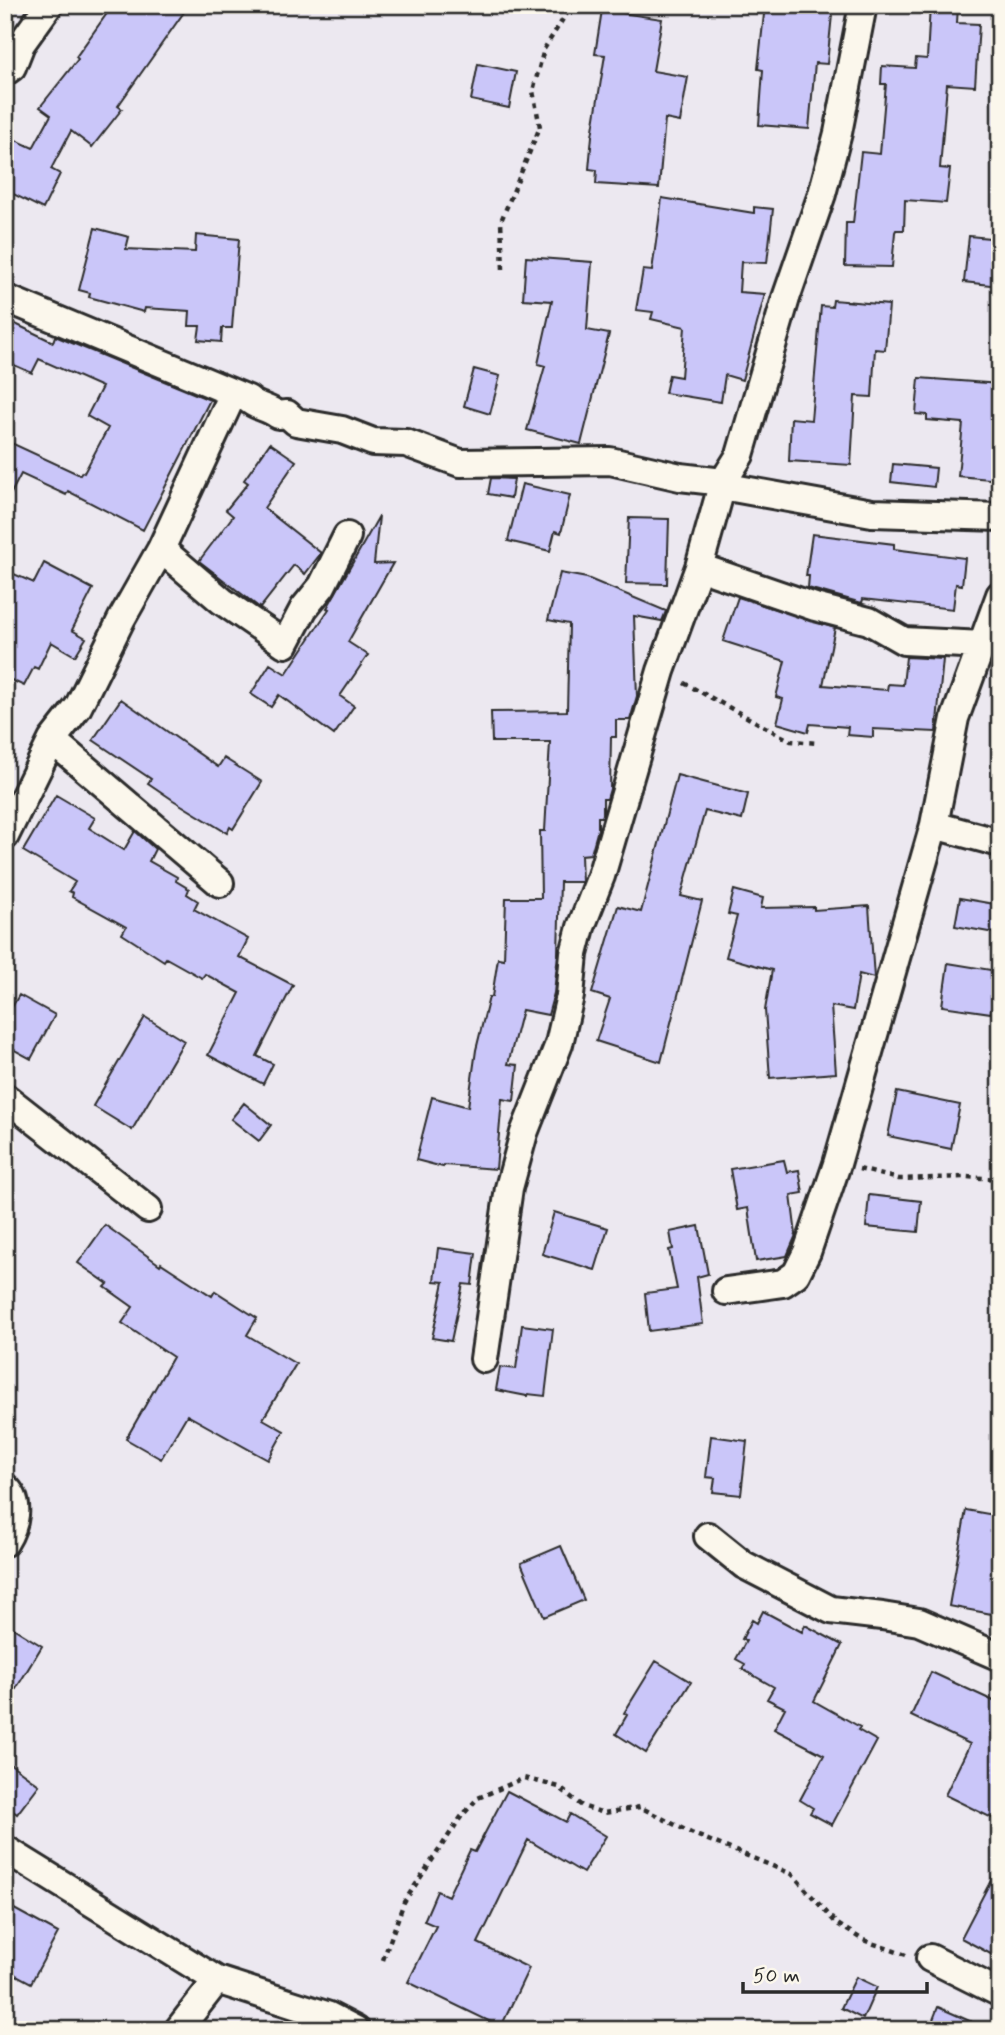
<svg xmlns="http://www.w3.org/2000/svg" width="1005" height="2035" viewBox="0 0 1005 2035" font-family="Mynerve,sans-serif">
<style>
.building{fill:#cac6f9;stroke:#2b2b2b;stroke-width:2}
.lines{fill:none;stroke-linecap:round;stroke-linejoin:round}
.minor-casing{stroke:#2b2b2b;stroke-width:32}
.path{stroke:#2b2b2b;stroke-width:4.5;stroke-dasharray:5 5;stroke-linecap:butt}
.minor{stroke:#fbf7ec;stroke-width:26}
</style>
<rect width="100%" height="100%" fill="#ece8f0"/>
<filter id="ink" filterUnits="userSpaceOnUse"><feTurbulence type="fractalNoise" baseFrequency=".0143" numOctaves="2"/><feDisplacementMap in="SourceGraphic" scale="14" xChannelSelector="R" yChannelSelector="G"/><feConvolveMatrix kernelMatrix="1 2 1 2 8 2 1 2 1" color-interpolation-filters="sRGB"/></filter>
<g filter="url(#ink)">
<path class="building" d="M113,5H189L118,106L122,109L92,147L71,131L51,169L60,174L43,209L5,190V162L16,140L33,148L51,115L40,107L78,59L76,57Z
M765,5H833L827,64L815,63L809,129L759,125L763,70L758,69Z
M930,5H958L957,23L979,24L975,86L947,84L940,168L950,169L946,203L905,200L904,230H896L895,232L892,267L845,266L846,223H853L861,152L880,154L886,84H881L882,66L915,68L916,58L927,59Z
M602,10L662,19L653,71L688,77L680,122L665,119L659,188L596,184L597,170L589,169L592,136L605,55L595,54Z
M478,64L516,72L509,108L471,100Z
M662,198L754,213V207L773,209L767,263L741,262L739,292L765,294L742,380L725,375L721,402L665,393L669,375L681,377L685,327L651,319L653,312L636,310L643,270L652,271Z
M95,228L129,237L126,249L195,252L196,235L239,239L232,328H222L221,342L198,340L200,326H189L190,311L145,308L144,312L89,297L90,293L79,290Z
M969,236L1000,239L999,286L964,282Z
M526,257L592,262L587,330L609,334L581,444L527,430L545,366L538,364L552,301L523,299Z
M833,300L889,305L885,350L875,349L872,397L855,396L851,465L789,461L791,418L811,420L821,306L832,307Z
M5,319L53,342L55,336L210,400L143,530L68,491L66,495L21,474L5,505V440L80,475L82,472L84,473L108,428L87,416L102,387L39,359L32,373L5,361Z
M474,369L500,376L490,414L464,406Z
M919,378L1000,384V480L958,476L963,423L927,420V415L916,414Z
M270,443L296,461L264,508L321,553L305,574L294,565L260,608L199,561L233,516L226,510L248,483L244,480Z
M893,464L936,468L934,487L891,482Z
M491,478L514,479L511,498L488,494Z
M522,484L570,495L561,533L555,531L550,551L508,541Z
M379,516L374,564L393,563L348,642L368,655L340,696L354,706L334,735L279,695L271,707L251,694L270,664L286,674L329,609L327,608Z
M629,518L669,519L667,584L626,583Z
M812,534L894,544V549L965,558L962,585L956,584L953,609L863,599L862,603L808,588L809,576H806Z
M44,563L93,589L72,630L86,638L75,656L51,642L38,669L34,667L24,686L5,677V570L34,583Z
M560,573L587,578L666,611L662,621L634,616L637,696L630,720H616V737H611L610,789L607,799H603V814L602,817H598V829L591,854L581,855L582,882H560L558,953L554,993L548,1015L522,1010L508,1064L518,1065L514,1101L502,1099L496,1169L444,1165L443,1167L416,1160L432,1097L468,1107L476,1050L489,997H492L498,958L504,959L506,898H541L540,831H545L550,742H492L491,712L567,711L569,624L548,620Z
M738,597L835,628L823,685L887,690L888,684L903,685L906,657L943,659L936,732L873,729V737L847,735L848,727L810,724L808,732L777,723L783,699L776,697L785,661L723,641Z
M121,699L218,767L224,758L262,782L233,829L230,827L227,833L173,800L148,783L151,779L93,740Z
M677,775L748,794L742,820L705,811L681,896L702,901L661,1062L596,1041L610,999L592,993L618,906L641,912Z
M56,795L95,818L89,828L124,850L135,831L155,849L149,861L177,877L176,881L189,889L187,894L198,901L194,909L248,939L239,957L293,985L257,1056L273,1064L263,1084L208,1055L240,993L205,974L202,978L166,958L164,961L122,934L126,927L72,897L73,893L69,891L75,882L23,851Z
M734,890L763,898L761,908L814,907V910L869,906L874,978L859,974L853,1010L831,1006L836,1073L770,1078L765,1010L772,970L726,957L737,916L728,914Z
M960,898L1000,905V934L955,926Z
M948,963L997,971L991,1013L942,1006Z
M19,995L55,1015L31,1059L5,1045V1019Z
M145,1017L184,1041L132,1130L93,1106Z
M897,1092L960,1105L951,1149L888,1136Z
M244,1103L271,1125L259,1141L231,1119Z
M784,1160L787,1172L799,1170L803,1193L791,1195L796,1235L787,1256L756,1261L748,1208L737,1210L730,1169Z
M869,1195L921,1201L918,1232L866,1227Z
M554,1212L608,1228L595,1270L542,1254Z
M105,1225L160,1265L161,1263L212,1296L215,1291L257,1318L247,1335L296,1364L263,1419L284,1431L268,1460L187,1415L161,1459L126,1439L173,1357L122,1323L133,1307L105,1287L108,1284L78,1263Z
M699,1226L708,1274L697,1277L703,1324L649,1331L645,1293L677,1289L669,1250L673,1249L670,1232Z
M438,1248L476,1253L472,1285L463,1284L451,1341L432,1338L444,1282L434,1281Z
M522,1325L553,1329L545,1396L528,1394L527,1396L496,1390L500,1367L516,1369Z
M711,1436L747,1441L741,1495L713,1492L715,1478L706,1477Z
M966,1510L1000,1516V1602L997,1615L949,1606Z
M561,1546L584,1600L544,1617L521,1563Z
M763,1611L802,1632L805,1625L842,1645L814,1701L860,1727L858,1730L877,1741L832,1825L810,1813L813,1808L800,1800L824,1755L774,1729L785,1708L767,1699L774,1687L742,1669L745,1664L736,1659L746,1641L742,1639L752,1620L757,1623Z
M5,1623L42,1646L5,1707Z
M656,1661L691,1682L646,1753L616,1734L627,1715L624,1713Z
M931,1672L1000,1704V1822L945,1795L970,1744L911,1716Z
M5,1760L39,1785L17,1814L5,1805Z
M507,1791L566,1822L570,1814L606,1836L583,1873L528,1840L478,1943L529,1968L501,2027L408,1982L436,1926L424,1921L437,1891L448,1896L470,1850L475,1852Z
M1000,1863V1959L961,1938Z
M5,1904L58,1933L31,1983L5,1969Z
M856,1977L877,1987L863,2019L841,2008Z
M938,2007L990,2030H929Z"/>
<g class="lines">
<g class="minor-casing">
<path id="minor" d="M5,72L12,67L21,44L49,5
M5,298L248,399C256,407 267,407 278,415L287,414L296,422L342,430L373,442L406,443L460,463L610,461L680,477L723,482L733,488L872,513L1000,517
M161,549L222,601L285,644L304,608L322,586L347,536
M699,567L815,607L869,621L904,641L983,645
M52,740L220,883
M934,825L1000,843
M5,836L52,740L78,707L122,618L161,549L233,394
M5,1097L148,1209
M726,1291L783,1283L796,1274L807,1252L837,1164L934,825L955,718L1000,595
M484,1359L509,1188L524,1133L559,1044L570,996L574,954L581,927L601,876L661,671L699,567L723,482L740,455L786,298L822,194L838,133L863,5
M5,1487C22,1502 15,1526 5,1542
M708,1536L744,1565L831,1610L882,1616L919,1622L1000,1657
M5,1849L217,1980L329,2016L356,2030
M930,1958L1000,1993
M178,2030L217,1980"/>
</g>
<path class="path" d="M503,269L501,221L540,127L533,91L544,49L572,5
M684,683L791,741L819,743
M859,1169L899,1179L966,1177L1000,1179
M383,1960L404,1902L461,1817L478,1798L524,1778L559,1787L582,1806L604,1813L640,1807L691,1833L792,1874L836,1923L863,1940L906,1955"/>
<use href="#minor" class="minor"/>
</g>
</g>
<rect width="1005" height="2035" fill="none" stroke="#fbf7ec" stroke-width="28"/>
<rect x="14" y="14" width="977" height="2007" fill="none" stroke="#2b2b2b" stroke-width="2.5" filter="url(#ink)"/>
<path d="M743 1982v10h184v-10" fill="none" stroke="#2b2b2b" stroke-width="3.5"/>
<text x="753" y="1982" font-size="21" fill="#2b2b2b" stroke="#fbf7ec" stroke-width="5" paint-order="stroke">50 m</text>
</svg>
